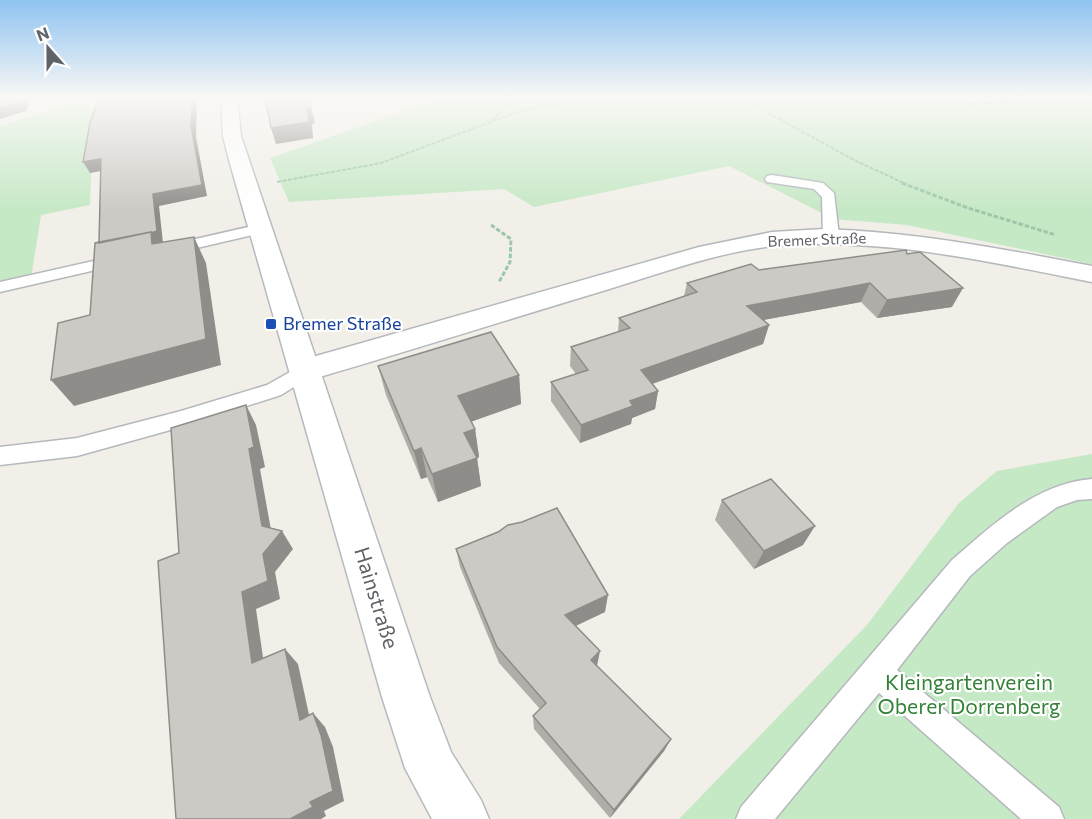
<svg xmlns="http://www.w3.org/2000/svg" width="1092" height="819" viewBox="0 0 1092 819" font-family="Commissioner,sans-serif">
<style>
.green{fill:#c5e8c5}
.lines{fill:none;stroke-linecap:round;stroke-linejoin:round}
.lane-casing{stroke:#b5b8bc;stroke-width:3}
.street-casing{stroke:#b5b8bc;stroke-width:3}
.secondary-casing{stroke:#b6babf;stroke-width:3}
.path-far1{stroke:#9cc7a9;stroke-width:2;stroke-dasharray:4 1.5;stroke-linecap:butt}
.path{stroke:#9cc7a9;stroke-width:3;stroke-dasharray:4.5 2;stroke-linecap:butt}
.lane{fill:#fff;fill-rule:evenodd}
.street{fill:#fff;fill-rule:evenodd}
.secondary{fill:#fff;fill-rule:evenodd}
.wall{fill:#afaea9}
.shaded-wall{fill:#8f8d8a}
.building{fill:#cccac5;stroke:#8f8d8a;stroke-width:1.5}
.transit-dot{fill:#1a4fb4;stroke:#fff;stroke-width:2}
.labels{text-anchor:middle;stroke-width:4.5;stroke-linejoin:round;paint-order:stroke}
.far-street-label{font-size:15px;fill:#5f6368;stroke:#fff}
.transit-label{font-size:18px;fill:#164399;stroke:#fff;text-anchor:start}
.near-street-label{font-size:21px;fill:#5f6368;stroke:#fff}
.near-park-label{font-size:21px;fill:#348238;stroke:#fff}
</style>
<rect width="100%" height="100%" fill="#f1efe8"/>
<path class="green" d="M445,97H1092V264L907,225L834,219L729,166L534,207L504,189L289,202L270,158Z
M75,103L88,107L94,113L90,205L41,215L30,284L0,291V126Z
M1092,454V819H679L867,625L959,503L997,471Z"/>
<g class="lines">
<g class="lane-casing">
<path id="lane" d="M772,175L823,183L834,193L839,236L836,239H826L823,236L822,197L814,189L767,182L765,179L767,176Z
M261,224L269,229L266,232L171,254L163,249L165,246Z
M120,255L128,260L126,263L0,292V282Z
M306,363L313,365L316,370L313,375L281,395L181,427L77,456L0,465V447L77,438L181,411L267,385Z
M1092,479V499L1077,500L1057,507L1007,543L970,576L897,670L1059,807L1064,819H1021L879,693L775,819H736L741,807L952,560C992,525 1037,483 1092,479Z"/>
</g>
<g class="street-casing">
<path id="street" d="M824,229C915,232 1003,249 1092,266V282C991,262 890,239 786,245C725,249 665,272 606,290C506,320 406,352 306,381L295,378L291,370L295,362L699,247L772,232Z"/>
</g>
<g class="secondary-casing">
<path id="secondary" d="M221,97H237L241,136L249,160L430,697L451,752L481,800L489,819H432L405,768L382,697L229,160L223,136Z"/>
</g>
<path class="path-far1" d="M739,97L854,160L906,184
M935,97L973,104L1092,98
M492,120L515,97
M277,182L381,163L520,111L588,97"/>
<path class="path" d="M902,183L968,208L1056,235
M491,225L511,239L510,262L499,282"/>
<use href="#lane" class="lane"/>
<use href="#street" class="street"/>
<use href="#secondary" class="secondary"/>
</g>
<path class="wall" d="M907,254L952,307L877,318L861,302L763,320L769,325L763,344L652,384L658,391L655,409L632,418L631,424L580,443L551,401V382L576,374L570,366L571,347L618,332L619,318L684,296L687,283L759,270Z
M378,366L519,375L521,404L472,421L475,429L479,457L477,458L481,486L438,502L427,477L421,479L386,395Z
M722,500L803,545L754,569L715,520Z
M456,549L605,612L576,626L597,666L671,739L664,751L610,818L534,729L533,716L540,709L499,663L460,567Z"/>
<path class="shaded-wall" d="M22,97H31L26,111L0,119V108Z
M193,97H197L196,137L207,196L159,206L163,243L106,256L153,194L191,126Z
M307,108H311L315,123L312,124L313,138L276,144L271,128Z
M101,159L107,170L90,173L83,162Z
M194,237L206,263L221,365L74,406L51,380Z
M870,283L861,302L741,324L747,306Z
M963,288L952,307L877,318L887,300Z
M769,325L763,344L638,389L641,370Z
M519,375L521,404L462,425L458,396Z
M658,391L655,409L632,418L631,424L580,443L581,425L630,401Z
M246,405L256,425L265,467L260,469L273,541L282,531L293,549L275,572L280,599L256,609L266,678L252,663L242,592L263,554L262,526L249,449Z
M475,429L479,457L477,458L481,486L438,502L432,474L464,433Z
M421,448L427,477L421,479L414,451Z
M815,526L803,545L754,569L764,551Z
M608,595L605,612L564,631L565,615Z
M285,649L298,664L313,733L300,720Z
M600,651L597,666L591,660Z
M313,713L325,727L333,747L344,801L324,811L326,816L321,819H290L310,802Z
M671,739L664,751L610,818L614,810Z"/>
<path class="building" d="M0,97H22L21,102L0,108Z
M99,97H193L191,126L202,185L153,194L157,231L151,233V232L99,243L101,159L83,162L90,123Z
M265,97H308L311,108H307L309,122L271,128Z
M151,232L152,244L194,237L206,339L51,380L58,323L90,315L95,243Z
M906,250L907,254L920,252L963,288L887,300L870,283L747,306L769,325L641,370L658,391L630,401L633,406L581,425L551,382L588,370L571,347L630,328L619,318L697,292L687,283L751,264L759,270Z
M491,332L519,375L458,396L475,429L464,433L477,458L432,474L421,448L414,451L378,366Z
M246,405L254,447L249,449L262,526L282,531L263,554L268,581L242,592L252,663L285,649L300,720L313,713L321,735L333,791L310,802L313,807L290,819H176L158,561L179,553L171,428Z
M771,479L815,526L764,551L722,500Z
M557,508L608,595L565,615L600,651L591,660L671,739L614,810L533,716L546,703L497,647L456,549L498,532L508,525L522,522Z"/>
<linearGradient id="sky" x2="0" y2="1"><stop stop-color="#8fc3f1"/><stop offset="0.46" stop-color="#f9f8f5"/><stop offset="1" stop-color="#f9f8f5" stop-opacity="0"/></linearGradient>
<rect width="1092" height="212" fill="url(#sky)"/>
<rect class="transit-dot" x="265" y="318" width="12" height="12" rx="3"/>
<g class="labels">
<g class="far-street-label">
<text transform="translate(817 240) rotate(-2)" y="5">Bremer Straße</text>
</g>
<g class="transit-label">
<text x="283" y="330">Bremer Straße</text>
</g>
<g class="near-street-label">
<text transform="translate(376 598) rotate(73)" y="7">Hainstraße</text>
</g>
<g class="near-park-label">
<text x="969" y="690">Kleingartenverein<tspan x="969" dy="24">Oberer Dorrenberg</tspan></text>
</g>
</g>
<g transform="translate(48 48) rotate(339)" stroke="#ffffff" stroke-width="4.5" paint-order="stroke">
<path d="M0-4.5L10 22L0 15L-10 22Z" fill="#5f6368"/>
<text y="-9" font-size="16" font-weight="bold" text-anchor="middle" fill="#5f6368">N</text>
</g>
</svg>
